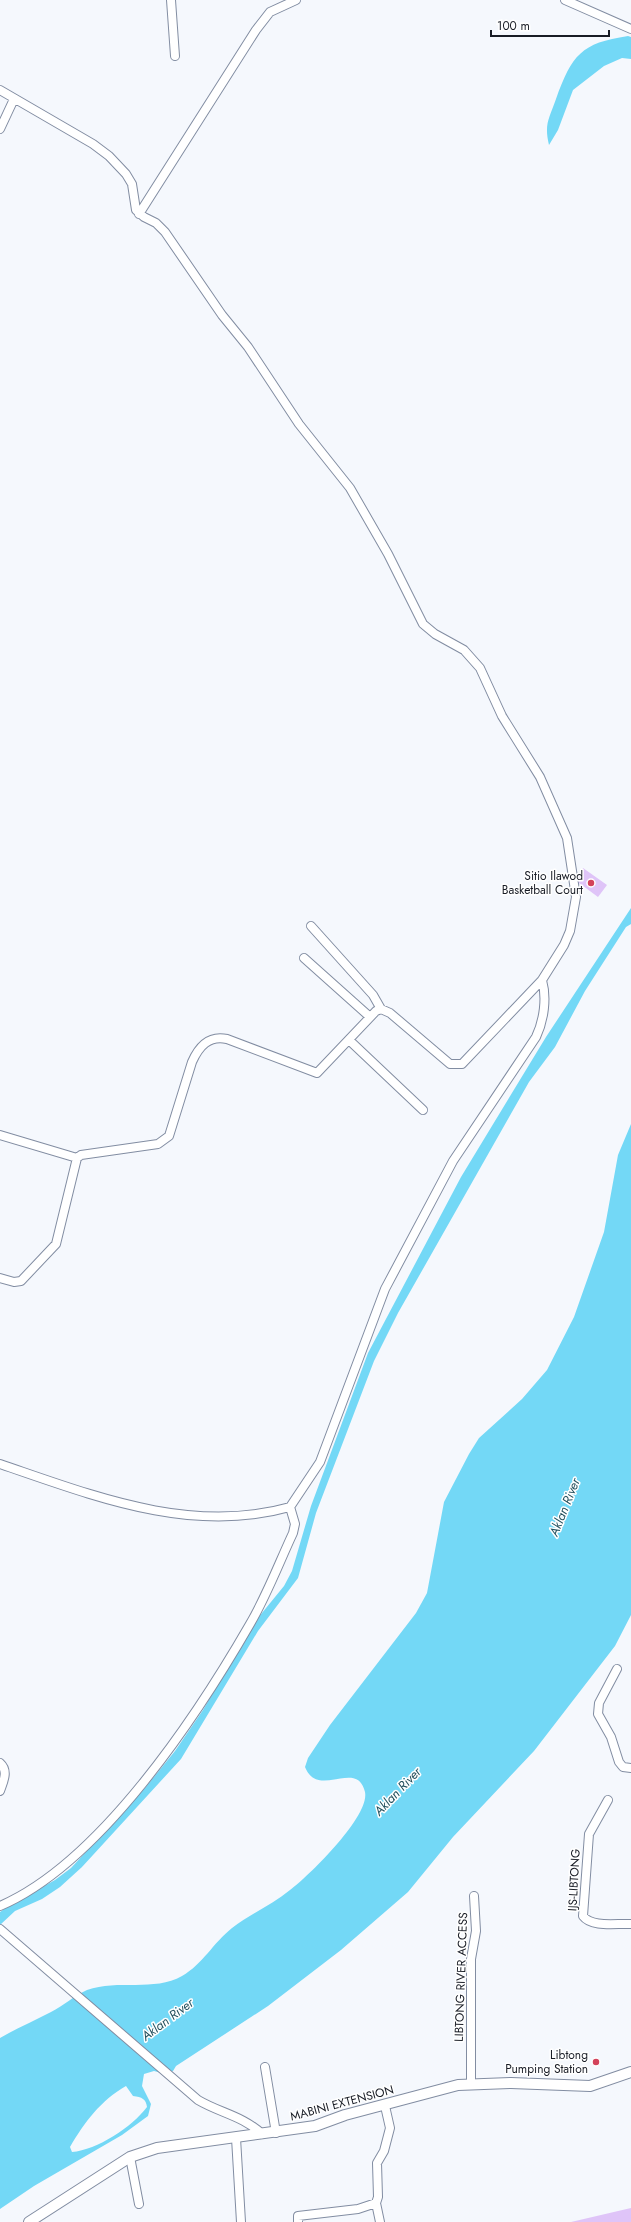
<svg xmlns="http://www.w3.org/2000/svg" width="631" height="2222" viewBox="0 0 631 2222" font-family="Jost,sans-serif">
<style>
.green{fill:#dfc4f8}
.water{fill:#73d8f6;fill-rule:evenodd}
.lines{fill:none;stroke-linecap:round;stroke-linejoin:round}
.minor-casing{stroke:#828da2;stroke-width:10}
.tertiary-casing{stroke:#828da2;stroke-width:12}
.minor{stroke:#fff;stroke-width:8}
.tertiary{stroke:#fff;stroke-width:10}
.poi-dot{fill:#d3425a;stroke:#fff;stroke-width:1.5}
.labels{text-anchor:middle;stroke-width:3;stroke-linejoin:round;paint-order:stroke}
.poi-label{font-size:12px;fill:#181c25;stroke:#fff;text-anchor:end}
.street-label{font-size:12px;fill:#181c25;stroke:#fff}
.water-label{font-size:13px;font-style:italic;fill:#24515e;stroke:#fff}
</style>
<rect width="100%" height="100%" fill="#f5f8fd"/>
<path class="green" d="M583,868L607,885L598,897L575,880Z
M631,2208V2222H571Z"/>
<path class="water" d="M628,36L631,37V59L622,58L604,66L573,90L558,130L549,145C544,124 549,119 556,99C572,55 581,43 628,36Z
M631,908V924L626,927L585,991L555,1047L529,1082L398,1313L374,1361L316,1513L298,1578L258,1631L181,1759L82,1867L60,1887L42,1899L15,1911L0,1925V1912L10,1905L55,1880L71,1868L145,1788L175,1751L203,1710L253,1624L284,1586L292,1571L311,1506L368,1353L461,1177L546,1037Z
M631,1124V1615L615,1646L534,1751L453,1837L408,1892L341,1950L268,2006L176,2066L173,2071L165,2074L154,2071L144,2074L142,2086L151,2104L148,2116L122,2135L34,2186L0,2209V2038C17,2028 34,2021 51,2012C63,2006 75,1995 87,1990C118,1979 154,1992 182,1976C203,1964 213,1943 232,1928C250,1914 272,1905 290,1890C309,1876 370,1816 365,1792C357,1758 318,1800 305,1767L308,1758L330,1725L416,1613L427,1593L444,1502L469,1454L479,1438L522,1399L547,1370L574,1317L604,1232L618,1155ZM126,2086L133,2096C142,2097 146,2099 147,2107C132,2127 97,2150 72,2152L70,2147C84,2123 101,2100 126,2086Z"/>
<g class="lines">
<g class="minor-casing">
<path id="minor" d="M171,0L175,56
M565,0L631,29
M0,90L93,144L109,156L126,174L132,184L136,210L144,217L156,223L165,232L222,315L248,347L299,424L350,488L388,554L423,624L435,634L464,650L480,668L502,716L540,777L567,838L576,897L570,931L564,945L542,980L462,1064H450L390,1013L381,1009L376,1011L317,1073L227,1039C209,1035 199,1046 192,1062L169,1136L158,1144L81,1155L77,1158L56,1244L21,1281L14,1282L0,1278
M0,129L14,99
M139,214L256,30L270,12L296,0
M311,926L373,995L381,1009
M304,958L370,1017
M349,1040L423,1110
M0,1135L77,1158
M0,1464C94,1496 191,1535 290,1507L320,1462L385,1289L453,1161L536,1037C544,1020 547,998 542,980
M617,1669L599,1703L598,1714L611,1737L619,1762L623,1767L631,1768
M0,1763C9,1771 3,1782 0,1791
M608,1800L589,1834L583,1916C592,1928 617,1923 631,1924
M0,1906C100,1863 197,1716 250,1624C267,1595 279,1563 293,1533L295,1524L290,1507
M0,1929L198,2100C220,2113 243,2116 262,2134
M265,2067L276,2133
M471,2083V1959L476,1931L474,1896
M236,2138L241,2222
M130,2157L139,2204
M376,2203L380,2222
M298,2222V2216L358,2209L376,2203L378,2197L377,2163L384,2151L390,2128L385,2106"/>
</g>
<g class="tertiary-casing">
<path id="tertiary" d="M29,2222L130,2157L157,2148L315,2126L345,2115L458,2085L511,2083L590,2086L631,2072"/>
</g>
<use href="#minor" class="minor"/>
<use href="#tertiary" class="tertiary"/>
</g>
<g class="poi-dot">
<circle cx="591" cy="883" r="4"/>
<circle cx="596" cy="2062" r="4"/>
</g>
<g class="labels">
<g class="poi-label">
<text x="583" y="880">Sitio Ilawod<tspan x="583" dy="14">Basketball Court</tspan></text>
<text x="588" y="2059">Libtong<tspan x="588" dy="14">Pumping Station</tspan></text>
</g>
<g class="street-label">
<text transform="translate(574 1880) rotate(-87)" y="4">IJS-LIBTONG</text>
<text transform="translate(461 1977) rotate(-88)" y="4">LIBTONG RIVER ACCESS</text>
<text transform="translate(342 2103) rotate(-15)" y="4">MABINI EXTENSION</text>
</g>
<g class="water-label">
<text transform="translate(564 1507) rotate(-68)" y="5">Aklan River</text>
<text transform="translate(397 1791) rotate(-46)" y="5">Aklan River</text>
<text transform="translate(167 2019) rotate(-37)" y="5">Aklan River</text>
</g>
</g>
<path d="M491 30v6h118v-6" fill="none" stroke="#181c25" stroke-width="2"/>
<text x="497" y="30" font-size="12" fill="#181c25" stroke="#ffffff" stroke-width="3" paint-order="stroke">100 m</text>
</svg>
